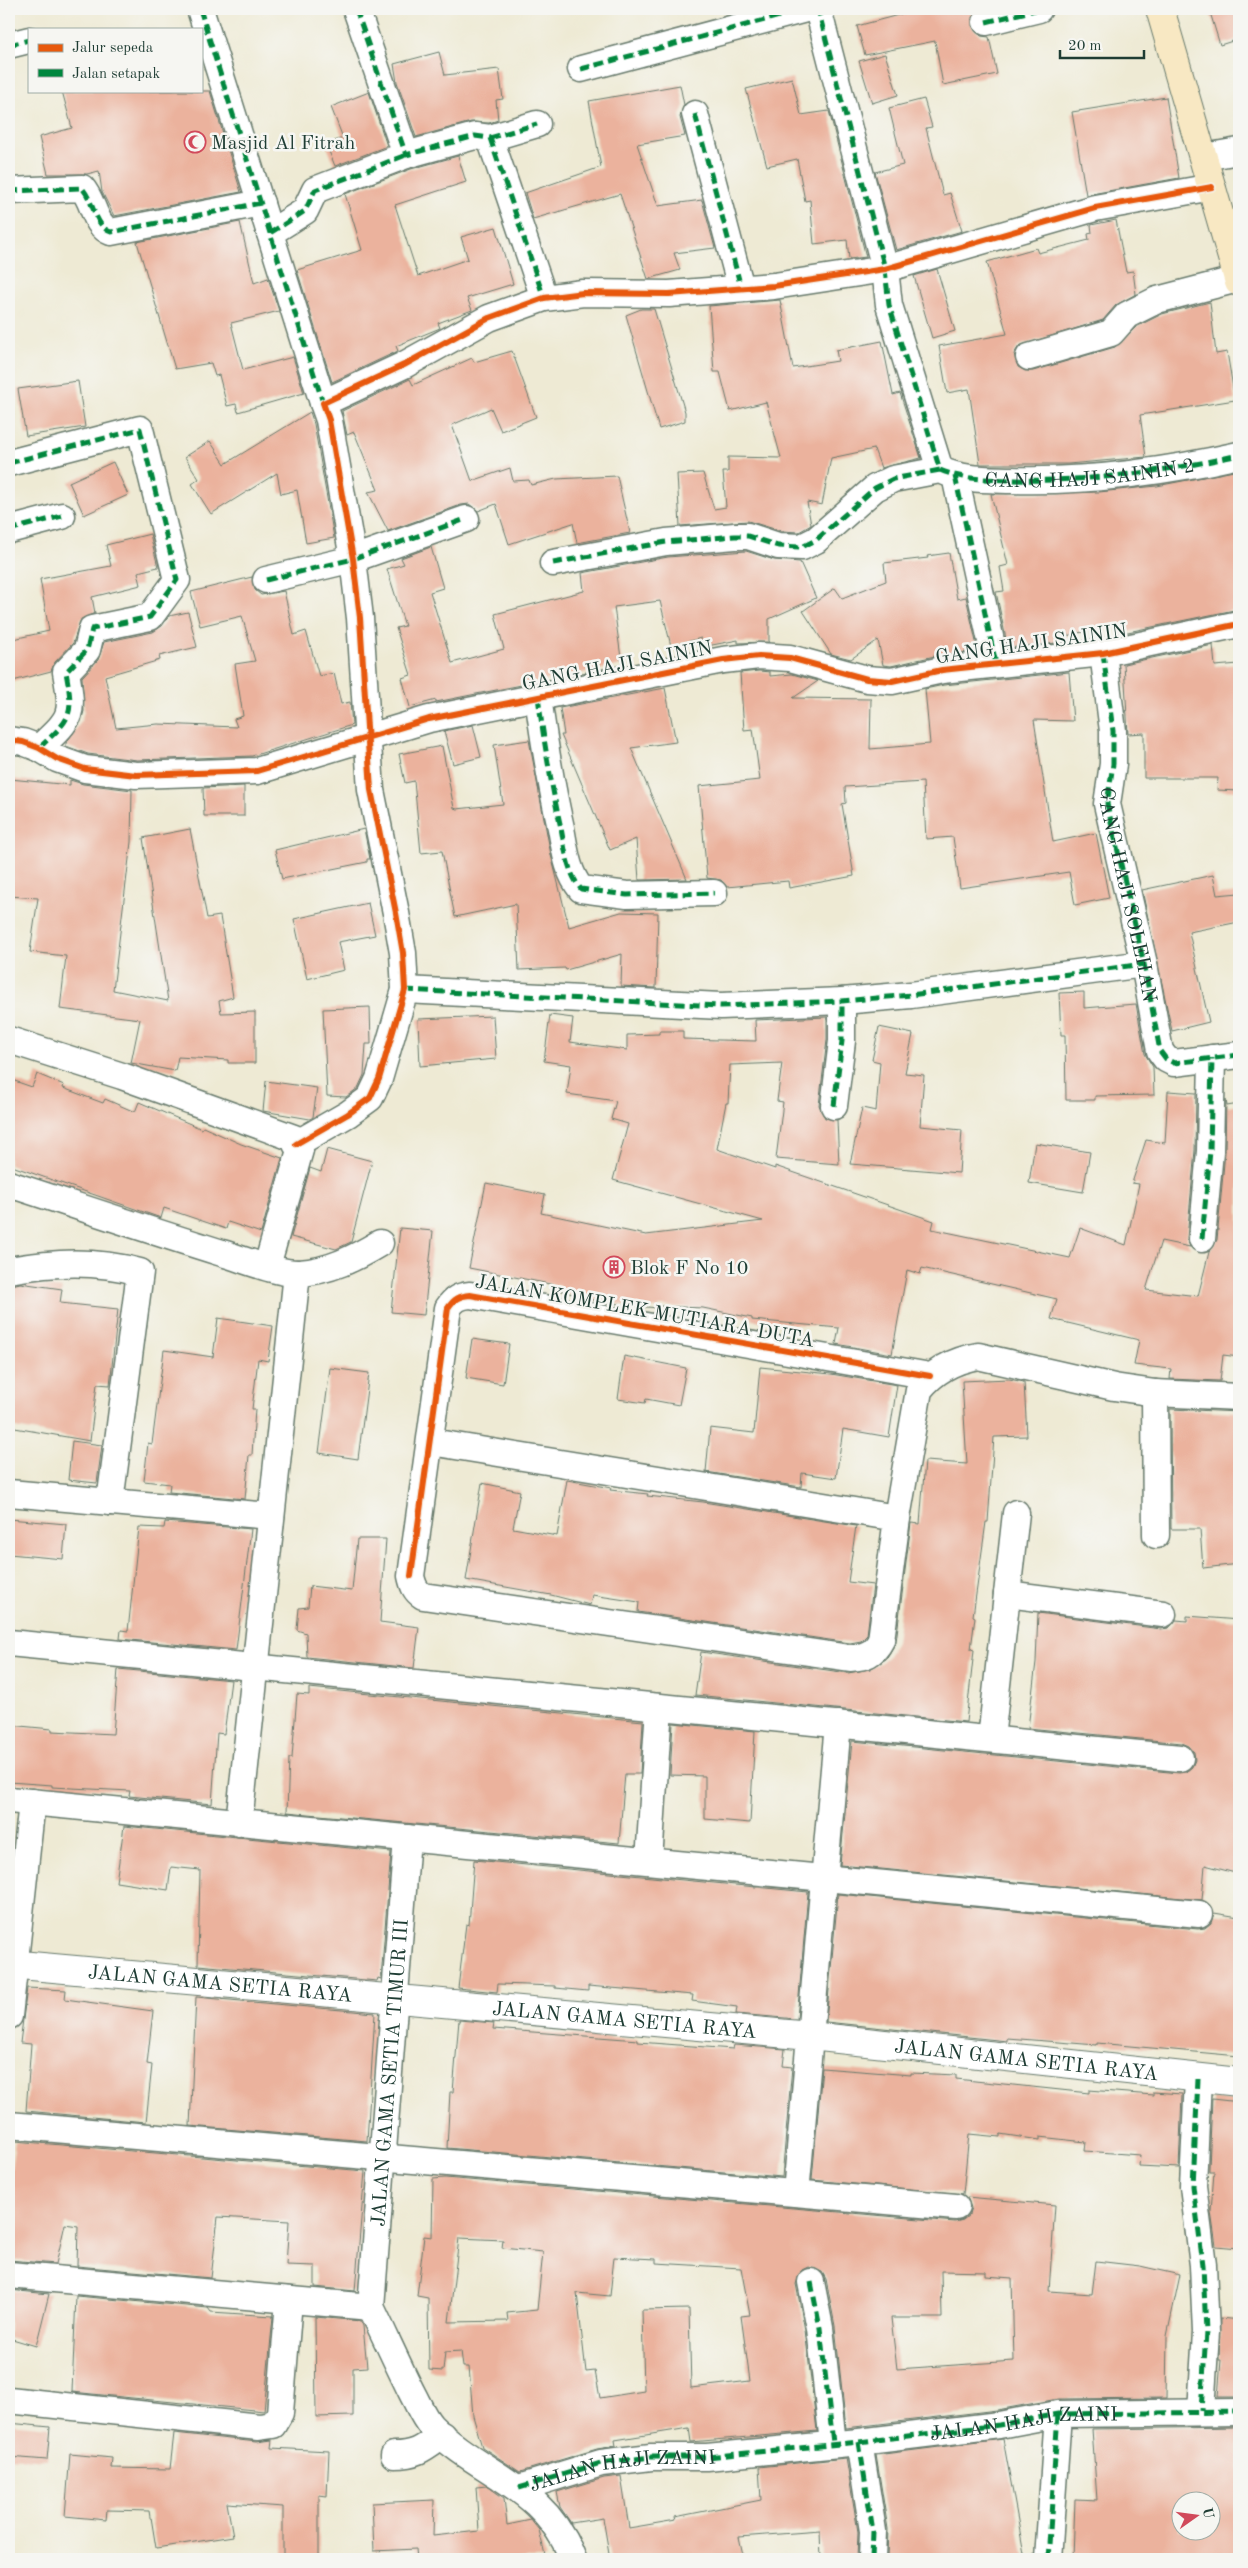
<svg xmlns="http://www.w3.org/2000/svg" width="1248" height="2568" viewBox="0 0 1248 2568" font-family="'Old Standard TT',serif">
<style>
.building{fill:#ebb29d;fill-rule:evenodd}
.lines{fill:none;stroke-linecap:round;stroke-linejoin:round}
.minor-casing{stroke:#677a6c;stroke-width:29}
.tertiary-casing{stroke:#677a6c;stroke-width:30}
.secondary-casing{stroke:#677a6c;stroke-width:30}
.minor{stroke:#fff;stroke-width:26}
.tertiary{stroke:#fff;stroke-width:28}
.secondary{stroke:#f8e8c3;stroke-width:28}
.quiet{stroke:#00873e;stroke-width:5;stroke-dasharray:10 5;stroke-linecap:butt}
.cycleway-casing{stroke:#f6f6f2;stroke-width:9}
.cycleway{stroke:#e8590c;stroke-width:6}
.labels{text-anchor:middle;stroke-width:5;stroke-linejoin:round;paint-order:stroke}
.poi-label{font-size:20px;fill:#1f3d34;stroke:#f6f6f2;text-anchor:start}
.street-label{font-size:20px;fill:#1f3d34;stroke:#f6f6f2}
</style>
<rect width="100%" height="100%" fill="#f6f6f2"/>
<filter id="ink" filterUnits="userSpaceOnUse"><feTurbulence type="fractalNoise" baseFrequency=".02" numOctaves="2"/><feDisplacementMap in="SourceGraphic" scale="10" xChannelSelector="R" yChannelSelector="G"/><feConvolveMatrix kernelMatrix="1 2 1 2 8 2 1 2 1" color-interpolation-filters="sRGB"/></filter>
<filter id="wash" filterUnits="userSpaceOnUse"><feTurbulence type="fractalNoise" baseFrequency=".0096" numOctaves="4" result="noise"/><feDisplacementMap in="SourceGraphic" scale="20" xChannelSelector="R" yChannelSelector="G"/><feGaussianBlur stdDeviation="1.12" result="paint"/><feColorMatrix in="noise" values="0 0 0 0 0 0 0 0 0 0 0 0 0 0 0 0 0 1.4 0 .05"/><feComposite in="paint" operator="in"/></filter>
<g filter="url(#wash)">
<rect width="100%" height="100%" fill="#eeead4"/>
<g id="blocks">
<path class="building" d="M921,9H980L972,17V26L981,36L989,37L997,74L943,85L935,41L865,55L857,26Z
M1209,9H1239V39L1220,45Z
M439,52L445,75L499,69L503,99L496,100L498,120L489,123L471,122L416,137L397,82L394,64Z
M885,54L898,95L872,103L859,61Z
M792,78L801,115L829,111L866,257L849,259L847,240L814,244L810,200L805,201L797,159L767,166L746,89Z
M680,85L684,105L680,117L685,136L637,144L658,206L702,200L715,248L674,253L680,270L648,279L620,194L533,219L525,193L601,167L589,101Z
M62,91H210L241,192L114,216L102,192L99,171L87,174H48L39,137L72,128Z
M369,92L387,146L335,166L326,144L343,138L331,107Z
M1166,97L1179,178L1086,195L1072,112Z
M924,99L932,127L926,128L943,195L950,193L962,231L896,250L875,172L903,165L889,108Z
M458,156L466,182L395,205L418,276L468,259L461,237L496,227L513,284L467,298L472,310L438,323L440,328L396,346L398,351L332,382L297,270L362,250L345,194L411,169Z
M1116,220L1126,272L1133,271L1136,294L1116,305L1103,320L1019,346L1014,354L1018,367L1025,371H1033L1115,347L1136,327L1162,314L1210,302L1216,354L1227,352L1235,400L1140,415L1146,457L1068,464H980L969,389L947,393L939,346L1007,334L987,262L1036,248L1038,253L1089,240L1088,234L1092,233L1091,225Z
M240,222L254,283L268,278L279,311L231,323L243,370L293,357L304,393L238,412L236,404L227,406L219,375L215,376L211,363L175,369L137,242Z
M937,269L955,331L932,338L914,276Z
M780,300L793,368L838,361L836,350L882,341L893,395L900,393L921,458L881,468L874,449L831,458L822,505L807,502L811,525L799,532L781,531L748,521L680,526L677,474L703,473L714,509L726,507L723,472H728V457L781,458L766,402L730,411L720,372H714L709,306Z
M641,309H654L685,412V421L659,429L626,315Z
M512,351L536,417L501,431L491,408L452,425L472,481L510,468L513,481L529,480L531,485L556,479L617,476L630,533L577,543L573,523L509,544L496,504L478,511L469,504L461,505L388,531L368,492L378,490L354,432L347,435L342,411L410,379L413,385L472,358L474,362Z
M78,381L85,427L26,436L18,389Z
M310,412L314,424L334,538L306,543L297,490L281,494L277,473L211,514L192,484L199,479L185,457L210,441L225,464Z
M113,462L128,495L84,515L69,482Z
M1239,470V609L1118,634L1116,624L1066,636V642L1008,648L996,592L1004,591L1000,567L1008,565L991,494L1099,492L1157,486Z
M150,534L158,567L138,572L141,585L92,597L95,613L81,619L73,643L55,662L51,671L9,682V640L49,631L40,579L111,566L106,545Z
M431,547L443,588L430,592L452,663L504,649L495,614L584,591L582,573L668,557L746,551L774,560L800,562L816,598L769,619V642L738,643V640L702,647L701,638L671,646L660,601L614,607L622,665L436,702V700L410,707L402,678L411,675L396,628L405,626L387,569L404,564L401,558Z
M949,553L957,599L966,597L978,651L939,655L891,666L883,665L878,640L851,659L831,654L803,611L835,588L842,598L886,581L884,563L928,558L927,556Z
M252,577L255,590L261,595L284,591L294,635L306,631L319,676L334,673L341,704L350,702L352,725L252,756L137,760L88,754L66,746V743L81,722L84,711L82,677L98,660L104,642L153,632L162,626L169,616L188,612L197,647L159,656L160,660L105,676L116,728L158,724L237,727L234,719L243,716L235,664L255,661L242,616L200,626L191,592Z
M1213,645L1215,666L1239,664V791L1217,790L1218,778H1144V733L1128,734L1124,664Z
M759,671L770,672V676L792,674L818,681L793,698L871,699L870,749L930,744L925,689L944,685L1069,672L1073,721L1034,720L1053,842L1096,833L1109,898L1075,905L1069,872L960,888L953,837L926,839L923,782L845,787L846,803L842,804L854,876L789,888L788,881L727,887L721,880L707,878L699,786L760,780L753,729L744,730L740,673Z
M665,688L676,742L631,748L687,879L639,880L636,839L610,850L561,735H564L560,708Z
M473,725L481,757L453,764L444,731Z
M529,740L551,855L569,927L621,912L658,913L656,988L621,986L622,954L566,970L565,968L519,970L516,904L455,917L442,851L421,853L414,781L405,783L399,754L442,746L454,808L457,809L503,804L494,745Z
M10,779L70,785V780L83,784L132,790L131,842L113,990L168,1001L143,838L190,829L207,918L220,916L233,997L219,1001L221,1013L255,1012V1063H228V1060L178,1057L175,1071L131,1063L140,1019L60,1009L66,956L30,952L38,898L9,896Z
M244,786V816H204L203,788Z
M364,829L370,859H367V862L282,879L275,850Z
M1213,875L1217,895L1239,893V922L1189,932L1209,1022L1172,1031L1142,890Z
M368,903L375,935L338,942L344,970L307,979L294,919Z
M1084,992V1008L1136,1004L1145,1054L1153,1067L1154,1095L1095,1096V1100H1066L1065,1035H1061L1059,993Z
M370,1007L371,1044H366L364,1075L358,1088L346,1097L327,1096L323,1009Z
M550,1015L573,1018L570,1042L627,1050V1035L659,1034V1031H683V1039L756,1041L755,1020L827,1017V1040L819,1105L825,1118L837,1120L839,1164L776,1159L783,1102L777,1101L782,1063L730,1065L728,1103H726L717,1149L775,1169V1166L934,1221L932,1229L1070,1258L1080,1228L1126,1245L1139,1184L1132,1183L1146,1140L1165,1143L1168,1091L1196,1093L1195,1150L1187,1238L1190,1247L1161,1241L1146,1290L1198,1296L1209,1252L1217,1240L1225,1152L1226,1100L1227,1106L1239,1104V1357L1223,1355L1220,1381L1170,1379L1171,1369L1134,1365L1139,1340L1051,1319L1057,1299L922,1268L920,1274L907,1270L892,1354L836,1344L839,1328L752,1320V1318L703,1308L659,1306L658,1308L624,1305L593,1300L559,1290L560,1286L469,1268L486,1183L545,1195L541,1213L646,1235L763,1221L613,1180L628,1124L611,1119L616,1101L567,1094L571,1065L544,1061Z
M493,1016L496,1059L420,1066L418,1019Z
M879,1027L913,1034L905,1073L924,1075L920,1126L962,1130L959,1173L850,1164L862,1108L876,1111L880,1062L872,1060Z
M37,1074L64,1085L63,1088L103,1103L105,1099L135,1112L139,1102L202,1129L203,1127L241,1144L282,1158L261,1233L228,1222L226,1229L164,1208L161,1218L9,1165V1079L32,1087Z
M266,1081L317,1088L313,1117L310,1119L263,1111Z
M1035,1143L1090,1152L1083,1192L1029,1183Z
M327,1149L372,1161L351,1242L336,1249L291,1237L310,1168L321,1172Z
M400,1228L433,1231L424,1315L391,1312Z
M20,1283L62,1289L60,1303L118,1309L110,1385L97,1384L90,1441L9,1427V1313L12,1285Z
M218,1318L273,1326L268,1361L258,1359L252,1409H255L252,1455H249L245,1499L169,1492L170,1484L144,1481L148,1443L152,1444L164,1350L213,1357Z
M472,1339L509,1344L503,1384L466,1378Z
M624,1356L686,1368L679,1405L646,1399L645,1403L618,1399Z
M760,1367L831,1374L897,1385L889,1437L843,1429L836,1478L802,1473L801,1487L706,1472L710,1428L754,1433Z
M330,1368L369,1373L358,1459L319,1453Z
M1009,1379L1024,1382L1027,1436L994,1437L988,1522H986L973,1616L975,1617L971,1649L974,1650L966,1722L695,1695L701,1652L848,1673L870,1669L886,1659L896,1642L911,1523L920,1524L925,1461L967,1464L962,1381Z
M1170,1409L1239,1412V1564L1203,1568L1200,1529H1171Z
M72,1441L102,1445L97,1483L68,1480Z
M567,1480L611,1488L610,1490L648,1494L647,1496L703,1502L856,1526L848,1582L873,1585L867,1635L861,1641L850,1643L638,1612L639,1602L592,1595L590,1605L551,1595L466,1580L482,1483L520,1491L513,1528L557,1536Z
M9,1519L66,1524L63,1559L9,1554Z
M165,1522L251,1529L236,1650L120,1639L121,1630L128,1631L139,1527L164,1528Z
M357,1539H386L380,1622L419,1627L414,1668L307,1657L306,1633L297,1630L299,1608L308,1607L310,1586L352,1591Z
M1038,1613L1161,1629L1169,1628L1176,1620L1187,1621V1616L1239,1620V1874L1205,1865L1202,1900L840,1865L852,1741L1179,1773L1186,1772L1192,1767L1195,1760L1194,1752L1189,1746L1182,1743L1028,1728L1036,1662Z
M118,1669L231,1680L224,1734L217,1733L212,1804L129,1796L130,1791L52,1787V1785L9,1782V1725L52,1729V1731L113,1734Z
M309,1688L643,1721L640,1774H625L619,1843L287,1812L289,1758H292L297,1694L309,1695Z
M673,1723L755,1731L750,1823L705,1819V1776L670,1775Z
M124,1826L391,1852L381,1979L378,1978L377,1981L198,1965L200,1870L171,1867L168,1890L116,1882Z
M474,1860L808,1892L797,2019L736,2014L737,2007L692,2001L693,1995L588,1986V1991L555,1988V1986L498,1984L497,1992L458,1988L466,1924L469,1925Z
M838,1894L1198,1929L1205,1928L1211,1923L1214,1913L1239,1917V2056L1097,2043V2045L1007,2038V2041L826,2022Z
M27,1988L66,1990L65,1999L153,2011L147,2064L152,2065L146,2122L26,2111L31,2044L20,2043Z
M196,1997L375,2013L367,2141L190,2126Z
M459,2020L494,2023L493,2029L638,2040V2042L733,2049L734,2045L785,2049L783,2066L792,2067L782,2177L447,2148L450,2092H453Z
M822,2068L911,2075V2073L956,2075V2079L1089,2093V2090L1153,2095V2092L1182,2094L1179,2168L1139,2166L1140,2155L1085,2151L1086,2142L1040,2137V2140L1000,2134V2137L969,2134L963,2194L812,2180Z
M1212,2099L1239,2102V2248L1216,2246L1211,2212L1214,2172H1209V2169Z
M15,2141L365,2171L355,2291L315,2287V2266L286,2265L289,2221L218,2217L211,2278L77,2266L78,2226L65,2224L56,2264L9,2260V2184Z
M445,2178L955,2222L963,2220L969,2215L971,2208L967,2197L1055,2205L1049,2291L1092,2294L1096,2261L1140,2266L1180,2275L1167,2336L1166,2398L1058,2399L997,2410L846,2428L835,2326L826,2279L822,2272L809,2267L801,2271L796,2284L805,2330L817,2431L691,2442L689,2428L615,2440L616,2446L597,2449L520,2472L482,2447L473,2416L469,2367H463L461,2351L445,2352L443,2371L429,2370L428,2298L417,2296L424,2236L432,2237L433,2179ZM459,2238L503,2240L502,2248L543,2252L537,2310L507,2313L508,2321L449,2322ZM614,2257L656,2259V2263L741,2268L750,2315L741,2316L750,2381L691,2388L689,2309L642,2310L644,2391L600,2398L595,2371L586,2372L577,2293L610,2296ZM941,2271L986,2272V2276L1012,2278L1014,2361L897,2369L891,2318H942Z
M9,2290L49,2294L36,2346L9,2338Z
M76,2296L208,2308L211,2312L273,2316L264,2411L72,2392Z
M315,2317L361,2321L363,2326L367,2367L353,2368V2416L316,2417Z
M1220,2318L1239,2320V2397H1218L1221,2360H1219Z
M9,2423L50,2427L47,2460L9,2457Z
M1239,2427V2559H1073L1075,2499L1097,2500L1092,2429ZM1180,2500H1210V2530H1180Z
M174,2433L257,2442L272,2440L271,2448L329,2451L327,2496L319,2495V2559H283V2507L227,2503L233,2536L156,2548L150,2511L107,2510L106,2520L65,2516L70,2454L112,2458L111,2468L170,2469Z
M1003,2439L1025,2559H887L888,2529L876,2455Z
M846,2458L858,2532L857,2559H821L820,2531L739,2537L744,2559H610L603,2518L571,2523L560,2507L557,2492L604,2478L621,2476L629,2528L676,2520L675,2517L761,2500L759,2467Z
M487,2486L504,2498L507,2525L531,2520L534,2524L539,2530L546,2559H417L416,2549L374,2551L372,2503L434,2500L433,2536L479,2531L476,2487Z"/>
</g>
</g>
<g filter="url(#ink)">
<use href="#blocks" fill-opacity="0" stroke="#677a6c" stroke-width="1"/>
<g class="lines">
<g class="minor-casing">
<g id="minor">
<path d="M200,9L323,403"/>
<path d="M356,9L406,155L475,136L490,138L537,124"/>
<path d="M986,22L1039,9"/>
<path d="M9,45L29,40"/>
<path d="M581,69L806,9"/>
<path d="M695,114L741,288"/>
<path d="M490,138L544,298"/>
<path d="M1204,157L1239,151"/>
<path d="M9,191L82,188C94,201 94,226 111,232L261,203"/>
<path d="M270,233L305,211L315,190L406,155"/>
<path d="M1029,357L1111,333L1127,315L1157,300L1238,279"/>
<path d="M9,463L140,429L177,580L150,617L92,629L87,650L66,672C74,717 72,717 39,748"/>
<path id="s1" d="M940,470C963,480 987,479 1012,480C1088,482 1164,472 1239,455"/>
<path d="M955,476L996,664"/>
<path d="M9,530L62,516"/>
<path d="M553,563L666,542L735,536H748L778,546L802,547L816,540L875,488L893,479L940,470L889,305L885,269L818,9"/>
<path d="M266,580L353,559L466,519"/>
<path id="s2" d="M1103,653L1113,731V764L1107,804L1144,964L1160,1051L1166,1059L1174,1063L1239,1055"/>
<path d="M538,697C544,741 551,785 561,828C565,849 567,872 581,889L627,895L714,893"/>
<path d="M9,740L23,742L39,748L57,759L85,769L136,775L257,771L429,719L723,660L759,656L790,658L867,679L892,681L942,670L1103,653L1239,624"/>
<path d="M405,990L721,1006L842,1001L911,995L1144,964"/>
<path d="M9,1040L122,1076L294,1138L300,1150L267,1266"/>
<path d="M834,1106L842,1041V1001"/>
<path d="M296,1144L348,1114L370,1098L379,1079L405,990L403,953L396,913L371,790L360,618L353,559L329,420L323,403L404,365L489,318L544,298L583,293L669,294L774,286L885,269L1095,208L1212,187"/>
<path d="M9,1184C80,1207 151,1231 222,1253C243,1259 278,1274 299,1273C330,1271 355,1258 380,1243"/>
<path d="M1202,1239L1210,1151L1212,1058"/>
<path d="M9,1270C55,1262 95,1260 140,1272L110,1502"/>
<path d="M930,1376L470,1295C459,1296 454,1299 448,1308L411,1576C413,1585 415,1591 423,1596L850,1658C865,1657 874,1654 881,1640L897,1518L919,1390C934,1371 955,1360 978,1356L1114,1387L1155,1393L1239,1397"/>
<path d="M1155,1393L1156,1535"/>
<path d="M431,1442L897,1518"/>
<path d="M9,1493L271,1516"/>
<path d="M1007,1594L1163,1614"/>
<path d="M9,1643L1180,1758"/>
<path d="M991,1739L1016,1513"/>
<path d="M9,1800L1199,1914"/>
<path d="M239,1823L297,1273"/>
<path d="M649,1861L659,1707"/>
<path d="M9,2016L32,1802"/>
<path d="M1198,2079L1193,2186L1203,2265L1206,2332L1201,2411"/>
<path d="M9,2125L956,2207"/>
<path d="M796,2193L838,1724"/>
<path d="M9,2275L371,2307"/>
<path d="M811,2282L820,2328L833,2443"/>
<path id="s3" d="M371,2307L407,1838"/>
<path d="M371,2307C385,2336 398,2365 412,2393C418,2404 423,2417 431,2426C481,2476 544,2484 573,2559"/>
<path d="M9,2400L259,2427L273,2425L280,2413L289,2300"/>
<path d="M859,2442L873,2531L872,2559"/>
<path d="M394,2455C417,2455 424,2448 442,2435"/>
<path id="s4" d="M519,2488L601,2463L651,2457H707L859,2442L999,2425L1058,2414L1239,2412"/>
<path d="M1048,2559L1058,2414"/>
</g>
</g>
<g class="tertiary-casing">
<g id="tertiary">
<path id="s5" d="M9,1964L810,2036L1239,2082"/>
</g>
</g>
<g class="secondary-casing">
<path id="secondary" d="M1160,9L1239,282"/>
</g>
<use href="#minor" class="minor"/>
<use href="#tertiary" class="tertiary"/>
<use href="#secondary" class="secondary"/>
<path class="quiet" d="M200,9L323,403
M356,9L406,155L475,136L490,138L537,124
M986,22L1039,9
M9,45L29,40
M581,69L806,9
M695,114L739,280
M490,138L544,298
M9,191L82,188C94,201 94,226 111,232L261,203
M270,233L305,211L315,190L406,155
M9,463L140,429L177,580L150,617L92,629L87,650L66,672C74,717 72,717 39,748
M940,470C963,480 987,479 1012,480C1088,482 1164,472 1239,455
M955,476L996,664
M9,530L62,516
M553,563L666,542L735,536H748L778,546L802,547L816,540L875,488L893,479L940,470L889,305L885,269L818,9
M266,580L353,559L466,519
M1103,653L1113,731V764L1107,804L1144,964L1160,1051L1166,1059L1174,1063L1239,1055
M538,697C544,741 551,785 561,828C565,849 567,872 581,889L627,895L714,893
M405,990L721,1006L842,1001L911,995L1144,964
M834,1106L842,1041V1001
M1202,1239L1210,1151L1212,1058
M1198,2079L1193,2186L1203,2265L1206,2332L1201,2411
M811,2282L820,2328L833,2443
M859,2442L873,2531L872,2559
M519,2488L601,2463L651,2457H707L859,2442L999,2425L1058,2414L1239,2412
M1048,2559L1058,2414"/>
<g class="cycleway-casing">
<path id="cycleway" d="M9,740L23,742L39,748L57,759L85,769L136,775L257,771L429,719L723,660L759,656L790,658L867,679L892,681L942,670L1103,653L1239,624
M296,1144L348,1114L370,1098L379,1079L405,990L403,953L396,913L371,790L360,618L353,559L329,420L323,403L404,365L489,318L544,298L583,293L669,294L774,286L885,269L1095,208L1212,187
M411,1576L448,1308C454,1299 459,1296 470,1295L930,1376"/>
</g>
<use href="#cycleway" class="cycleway"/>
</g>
</g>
<defs>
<g id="mosque-ring" transform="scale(1.125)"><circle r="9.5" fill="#f6f6f2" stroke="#d1495b" stroke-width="1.5"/><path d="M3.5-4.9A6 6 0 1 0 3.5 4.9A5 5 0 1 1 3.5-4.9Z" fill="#d1495b"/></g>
<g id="building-ring" transform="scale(1.125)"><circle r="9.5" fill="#f6f6f2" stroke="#d1495b" stroke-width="1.5"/><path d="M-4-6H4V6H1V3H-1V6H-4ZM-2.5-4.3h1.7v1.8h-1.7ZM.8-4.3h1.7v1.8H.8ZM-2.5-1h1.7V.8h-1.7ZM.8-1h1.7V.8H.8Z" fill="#d1495b"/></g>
</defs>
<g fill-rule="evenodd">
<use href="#mosque-ring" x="195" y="142"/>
<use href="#building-ring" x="614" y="1267"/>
</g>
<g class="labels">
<g class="poi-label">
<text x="211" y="149">Masjid Al Fitrah</text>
<text x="630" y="1274">Blok F No 10</text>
</g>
<g class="street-label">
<text dy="7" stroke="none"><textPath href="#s1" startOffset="151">GANG HAJI SAININ 2</textPath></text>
<text transform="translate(1031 643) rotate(-8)" y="7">GANG HAJI SAININ</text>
<text transform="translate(617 665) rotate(-11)" y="7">GANG HAJI SAININ</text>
<text dy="7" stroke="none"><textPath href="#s2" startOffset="245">GANG HAJI SOLEHAN</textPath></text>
<text transform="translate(645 1310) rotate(10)" y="7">JALAN KOMPLEK MUTIARA DUTA</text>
<text dy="7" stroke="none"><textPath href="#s5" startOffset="212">JALAN GAMA SETIA RAYA</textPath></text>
<text dy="7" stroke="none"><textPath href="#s5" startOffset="618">JALAN GAMA SETIA RAYA</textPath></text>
<text dy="7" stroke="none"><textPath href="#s5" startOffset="1022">JALAN GAMA SETIA RAYA</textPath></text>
<text dy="7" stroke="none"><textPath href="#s3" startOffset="235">JALAN GAMA SETIA TIMUR III</textPath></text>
<text dy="7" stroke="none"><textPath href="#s4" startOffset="511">JALAN HAJI ZAINI</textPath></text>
<text dy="7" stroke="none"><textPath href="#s4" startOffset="106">JALAN HAJI ZAINI</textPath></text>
</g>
</g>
<rect width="1248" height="2568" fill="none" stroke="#f6f6f2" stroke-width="30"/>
<rect x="28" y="28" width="175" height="65" fill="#f6f6f2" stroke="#a0aca6"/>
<rect x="38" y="44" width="25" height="8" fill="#e8590c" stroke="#a0aca6"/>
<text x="72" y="52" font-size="15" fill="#1f3d34">Jalur sepeda</text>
<rect x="38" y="69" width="25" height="8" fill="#00873e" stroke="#a0aca6"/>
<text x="72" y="78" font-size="15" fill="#1f3d34">Jalan setapak</text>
<g transform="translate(1196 2516) rotate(76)"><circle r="24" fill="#f6f6f2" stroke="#a0aca6"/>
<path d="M0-4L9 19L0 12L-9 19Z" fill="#d1495b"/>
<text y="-8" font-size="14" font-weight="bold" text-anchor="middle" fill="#1f3d34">U</text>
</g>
<path d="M1060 50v8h84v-8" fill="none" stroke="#1f3d34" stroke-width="2.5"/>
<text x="1068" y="50" font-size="15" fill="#1f3d34" stroke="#f6f6f2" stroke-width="4" paint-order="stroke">20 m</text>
</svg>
